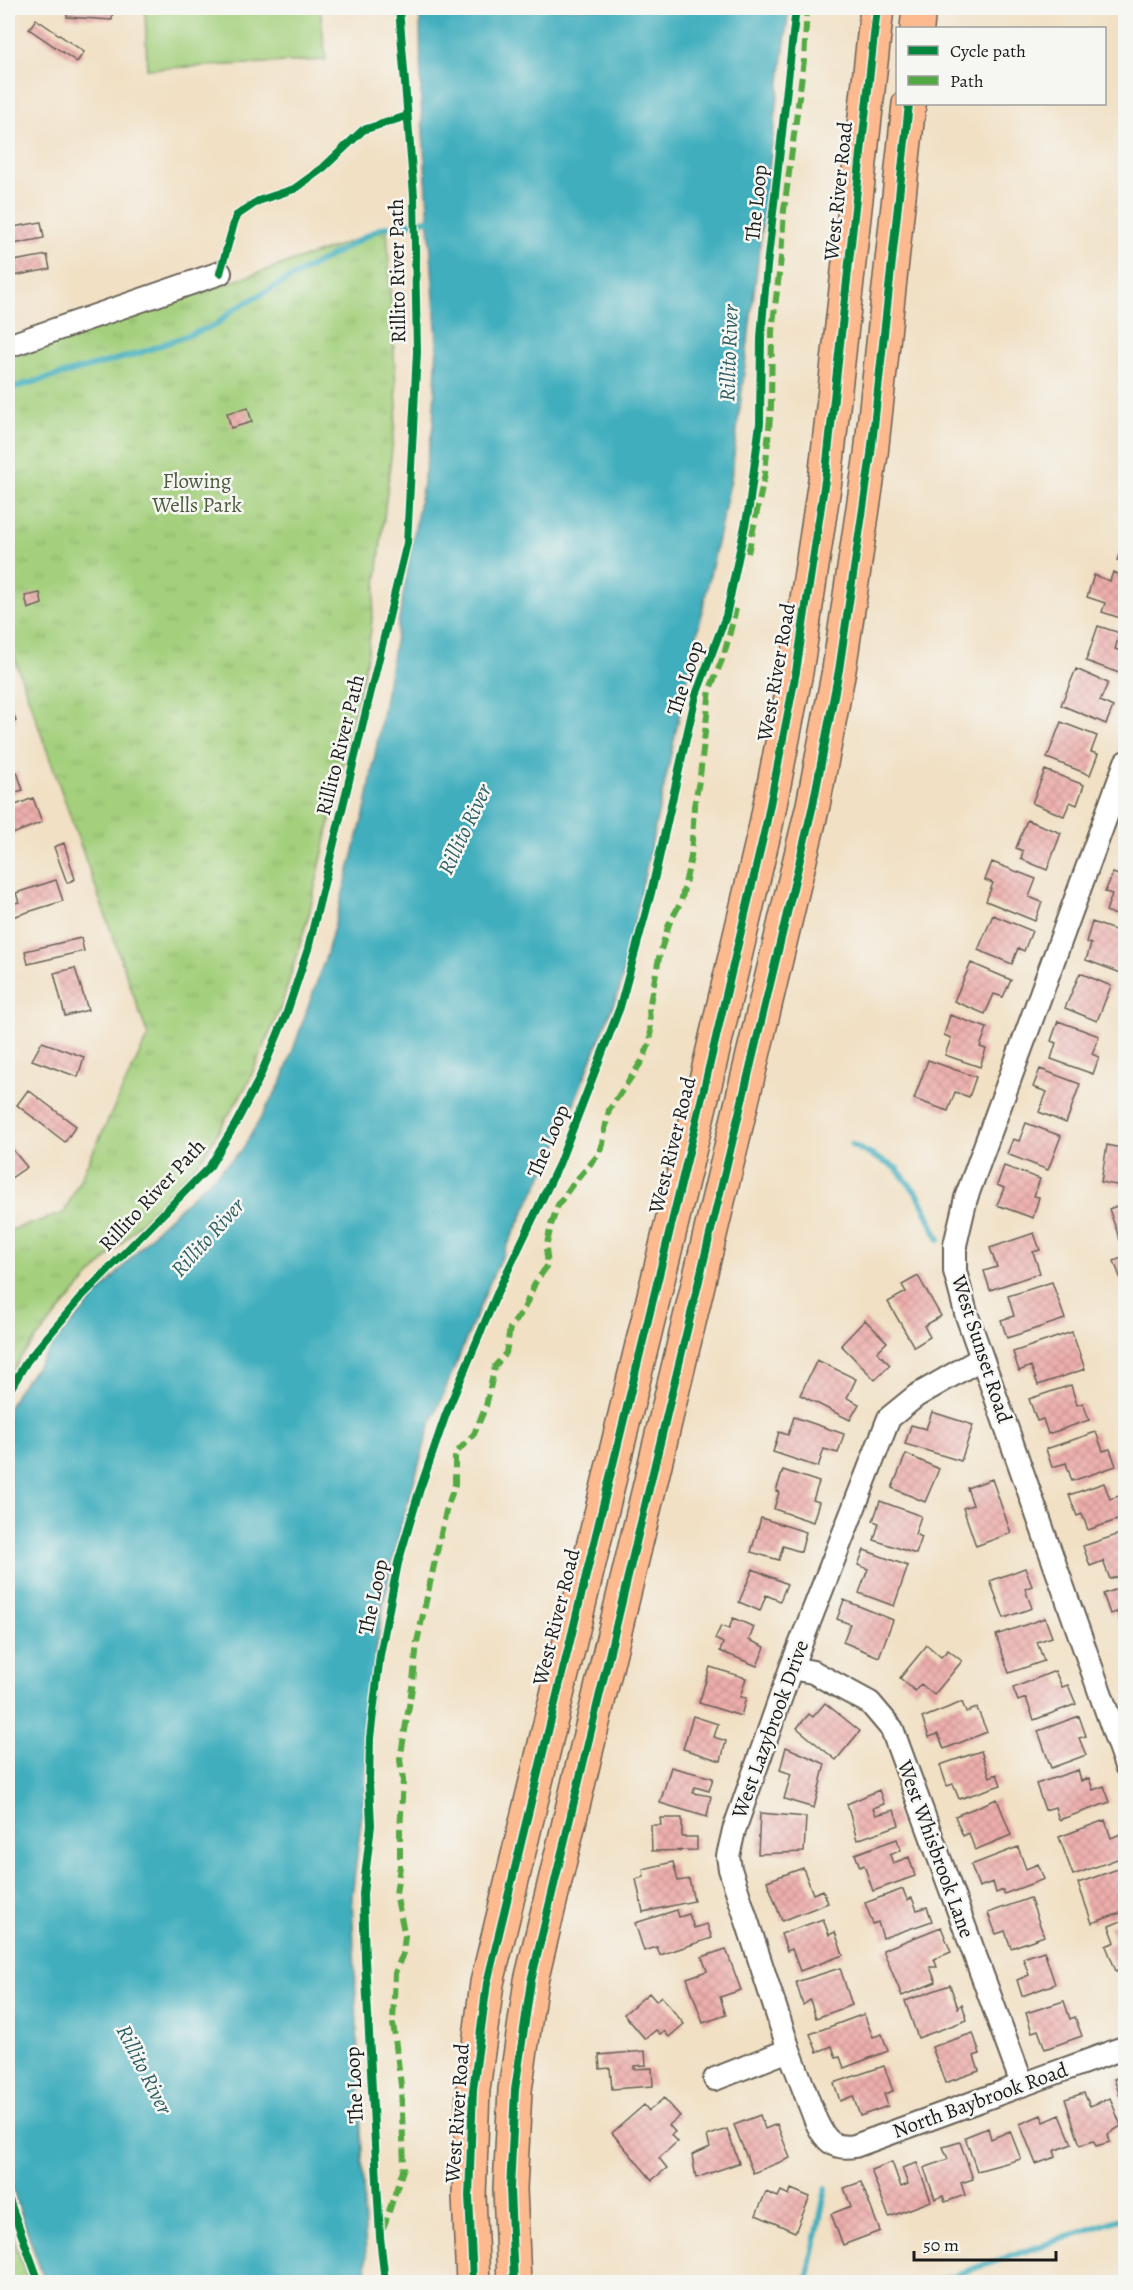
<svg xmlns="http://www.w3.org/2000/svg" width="1133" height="2290" viewBox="0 0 1133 2290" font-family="Alegreya,serif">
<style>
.green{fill:#a4d07d;stroke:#60764c;stroke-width:1.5}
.park{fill:url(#park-tufts);stroke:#60764c;stroke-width:1.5}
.water{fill:#40aebd;stroke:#2e656c;stroke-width:1.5}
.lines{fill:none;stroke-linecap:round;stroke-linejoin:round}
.stream{stroke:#40aebd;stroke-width:6}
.building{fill:url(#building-cross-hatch)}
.street-casing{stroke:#676157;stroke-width:26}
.primary-casing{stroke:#676157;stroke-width:36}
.street{stroke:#fff;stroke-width:22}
.primary{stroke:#fcba8e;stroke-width:33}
.quiet{stroke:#52a943;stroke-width:6;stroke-dasharray:12 6;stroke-linecap:butt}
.cycleway-casing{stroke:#f6f6f2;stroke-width:11}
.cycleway{stroke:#00873e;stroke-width:8}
.labels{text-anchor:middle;stroke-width:5;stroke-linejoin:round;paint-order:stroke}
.street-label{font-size:21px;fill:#1c1c1c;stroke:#f6f6f2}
.park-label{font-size:21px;fill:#4c5b3e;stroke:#f6f6f2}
.water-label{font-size:22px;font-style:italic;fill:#2c5e64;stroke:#f6f6f2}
</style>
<defs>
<pattern id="park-tufts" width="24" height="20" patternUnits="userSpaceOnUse" patternTransform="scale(1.5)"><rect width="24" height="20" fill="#a4d07d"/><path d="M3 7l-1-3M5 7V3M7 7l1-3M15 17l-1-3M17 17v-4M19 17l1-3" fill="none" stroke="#8db26b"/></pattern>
<pattern id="building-cross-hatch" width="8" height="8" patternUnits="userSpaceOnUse" patternTransform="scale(1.5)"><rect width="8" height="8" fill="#edaeac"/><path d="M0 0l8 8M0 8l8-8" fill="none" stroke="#cb9593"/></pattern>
</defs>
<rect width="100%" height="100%" fill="#f6f6f2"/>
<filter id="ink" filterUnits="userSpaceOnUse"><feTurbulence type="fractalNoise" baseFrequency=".0167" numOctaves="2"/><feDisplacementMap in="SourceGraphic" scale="12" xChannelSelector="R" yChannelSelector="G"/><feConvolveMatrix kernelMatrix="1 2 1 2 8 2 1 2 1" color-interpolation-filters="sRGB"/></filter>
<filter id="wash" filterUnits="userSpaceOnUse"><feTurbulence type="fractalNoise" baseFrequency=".008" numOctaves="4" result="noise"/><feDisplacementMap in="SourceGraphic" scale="24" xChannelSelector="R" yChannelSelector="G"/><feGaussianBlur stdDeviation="1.35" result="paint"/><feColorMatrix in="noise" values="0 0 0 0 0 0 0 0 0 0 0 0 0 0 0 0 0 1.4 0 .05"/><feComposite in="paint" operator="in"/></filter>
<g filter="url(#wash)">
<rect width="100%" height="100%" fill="#f1e0c4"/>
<path class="green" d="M145,8H320L326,60L147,69Z"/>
<path class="park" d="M387,229L397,406L368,653L309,914L281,1007L247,1085L202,1158L80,1287L21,1357L8,1381V1231L64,1213L148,1036L8,640V358Z
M8,2223L29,2282H8Z"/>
<path class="water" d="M420,8H789L731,479L620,988L557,1146L493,1275L430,1426L401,1526L384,1599L371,1685L365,1788L352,1897L367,2282H45L8,2177V1409L18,1390L60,1337L158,1228L242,1150L282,1081L327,953L366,806L433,426L437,344L421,103Z"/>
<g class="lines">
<path class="stream" d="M8,389L137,354L216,325L233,310L381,228L434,219
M852,1145L896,1168L919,1196L939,1240
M807,2282L826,2188
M934,2282L1126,2217"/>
</g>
<g id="blocks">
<path class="building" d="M67,8H113L112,20L67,17Z
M36,19L84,52L77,62L29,29Z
M41,222L44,238L8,245V228Z
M47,255L50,269L8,277V262Z
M248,408L252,422L231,428L227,413Z
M1126,537V563L1117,560Z
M1113,572L1126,577V620L1102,612L1105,603L1087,597L1094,575L1110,581Z
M40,593L42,604L28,609L25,596Z
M1098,626L1120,633L1115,649L1126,653L1119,673L1086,661Z
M1076,669L1108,683L1100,701L1113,707L1106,724L1061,705Z
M10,704L16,721L8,724V705Z
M1061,722L1097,736L1091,752L1098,754L1090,775L1047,758Z
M1045,770L1084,785L1077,805L1070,802L1064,816L1032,803Z
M17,772L23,790L8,795V775Z
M33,798L42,822L8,836V808Z
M1027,820L1061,833L1047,870L1021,859L1023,851L1016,848Z
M64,843L75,879L67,883L54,847Z
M992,862L1036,879L1029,897L1042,902L1035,921L986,901L993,883L985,880Z
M1113,873L1126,878V919L1106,911L1112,894L1105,892Z
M56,880L63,901L12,917L8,905L19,902L16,893Z
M993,915L1032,931L1024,951L1018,948L1012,964L978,950Z
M1092,922L1126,934V961L1121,973L1086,960L1091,944L1086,942Z
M81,938L84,951L28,964L25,951Z
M971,963L1011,980L1003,997L994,994L985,1014L954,1001Z
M75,968L88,1010L65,1016L54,973Z
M1080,973L1111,986L1097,1021L1065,1008Z
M950,1015L987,1028L980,1047L986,1049L980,1067L945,1055L951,1038L944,1035Z
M1058,1021L1099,1036L1092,1054L1099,1057L1093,1074L1051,1059L1056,1043L1051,1041Z
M42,1042L84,1057L78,1077L32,1060Z
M928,1060L976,1077L969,1097L955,1092L948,1111L914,1099Z
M1040,1069L1080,1084L1066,1123L1039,1112L1047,1092L1033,1087Z
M28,1090L76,1126L65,1142L17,1105Z
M1026,1123L1061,1136L1048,1170L1007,1154L1013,1139L1019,1141Z
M8,1144L27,1167L11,1178L8,1174Z
M1107,1145L1126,1149V1187L1101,1182Z
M1004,1166L1040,1179L1034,1196L1039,1197L1033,1218L997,1205L1004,1188L997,1185Z
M1126,1203V1245L1122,1246L1109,1209Z
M1034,1233L1040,1250L1033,1252L1040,1273L990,1290L984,1271L997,1267L990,1248Z
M1126,1256V1290H1125L1114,1261Z
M918,1276L941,1316L924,1326L930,1337L914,1347L888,1302L906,1292L902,1285Z
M1052,1282L1065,1319L1007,1338L1001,1320L1014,1316L1008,1296Z
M865,1320L887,1342L877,1352L890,1365L875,1380L841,1345Z
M1072,1332L1085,1369L1038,1385L1031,1366L1019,1371L1013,1352Z
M817,1360L856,1379L847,1398L859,1404L850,1420L800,1395Z
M1071,1385L1077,1405L1083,1403L1089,1420L1048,1434L1043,1419L1037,1421L1029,1399Z
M932,1412L973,1425L961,1461L905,1444L911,1425L926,1429Z
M794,1417L844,1434L838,1453L824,1449L818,1467L773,1452L779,1432L788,1435Z
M1096,1432L1103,1451L1110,1449L1116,1466L1072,1481L1066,1463L1052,1467L1046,1449Z
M906,1454L939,1469L925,1502L892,1488Z
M783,1470L819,1482L813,1500L819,1502L813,1522L774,1509L779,1492L776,1491Z
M992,1479L1011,1533L976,1546L963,1508L973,1505L967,1488Z
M1104,1483L1110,1499L1119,1496L1126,1517L1088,1530L1082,1514L1077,1516L1069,1495Z
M880,1501L921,1516L915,1534L922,1537L916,1554L874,1540L879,1523L873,1521Z
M761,1518L806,1532L801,1552L783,1546L779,1560L751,1552Z
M1126,1532V1574L1110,1579L1103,1561L1090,1566L1083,1546Z
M864,1550L908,1566L894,1606L859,1593L868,1569L858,1565Z
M1025,1568L1032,1586L1025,1589L1032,1608L1004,1618L990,1581Z
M753,1569L787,1584L780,1601L766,1595L760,1611L739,1602Z
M1126,1586V1628L1122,1629L1117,1612L1110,1614L1103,1594Z
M844,1600L893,1620L879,1657L843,1642L850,1624L837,1619Z
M733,1618L754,1627L749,1640L765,1647L757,1666L720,1651L723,1643L715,1639L721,1626L729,1629Z
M1045,1618L1052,1637L1037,1642L1044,1661L1009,1673L996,1635Z
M927,1645L941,1657L948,1650L962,1661L934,1695L921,1684L915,1691L900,1678Z
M710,1667L746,1678L740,1697L746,1698L741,1716L699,1703Z
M1055,1671L1062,1687L1068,1685L1076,1704L1034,1720L1026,1698L1018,1701L1013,1688Z
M962,1702L966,1712L977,1708L987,1732L944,1749L938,1734L929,1737L922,1718Z
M825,1703L860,1731L836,1760L797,1728L809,1714L813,1717Z
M693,1716L718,1724L714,1737L726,1741L721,1761L683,1749Z
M1079,1716L1086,1736L1079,1738L1086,1755L1051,1768L1038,1731Z
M786,1747L825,1764L814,1808L784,1799L791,1774L780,1770Z
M981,1751L990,1777L997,1774L1001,1785L959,1799L953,1784L947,1786L940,1765Z
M671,1767L713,1778L709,1791L695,1787L693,1793L711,1796L707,1817L660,1803Z
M1078,1770L1081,1781L1089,1778L1093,1790L1104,1786L1110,1802L1059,1820L1055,1807L1045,1810L1036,1784Z
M879,1790L884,1804L873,1808L876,1815L894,1810L899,1825L857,1840L847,1804Z
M997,1799L1011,1835L975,1850L969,1833L963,1836L955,1816Z
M760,1813L806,1817L804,1852L758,1854Z
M660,1818H682V1837H697V1850L652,1851L651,1825H661Z
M1105,1820L1111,1838L1125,1832L1126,1856L1073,1875L1059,1837Z
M897,1839L901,1850L890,1855L893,1863L909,1857L915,1876L873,1891L864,1865L860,1867L855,1854Z
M1018,1847L1026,1869L1038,1864L1044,1879L1004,1894L1003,1890L996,1893L993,1882L979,1887L971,1865Z
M673,1862L678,1881L689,1879L694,1901L643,1912L636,1879L644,1877L643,1869Z
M803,1868L813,1894L823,1890L828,1903L782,1921L767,1881Z
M1118,1869L1126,1889V1911L1092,1923L1078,1883Z
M903,1889L907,1900L912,1898L917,1910L927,1907L932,1921L883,1938L878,1922L873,1924L865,1903Z
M1030,1898L1044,1936L1011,1948L1005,1931L996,1934L988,1913Z
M677,1910L679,1917L689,1914L694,1928L707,1924L712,1938L660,1955L657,1947L644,1951L635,1923Z
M823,1919L829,1935L835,1932L843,1955L800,1971L792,1949L787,1951L781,1934Z
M1126,1919V1967L1116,1971L1106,1946L1115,1942L1109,1926Z
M941,1927L951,1952L934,1959L937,1967H930L936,1982L902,1996L883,1950Z
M726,1949L741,1990L720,1997L726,2015L703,2023L687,1978L707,1971L702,1957Z
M1044,1951L1055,1984L1022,1996L1017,1980L1029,1975L1023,1958Z
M840,1968L852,2005L816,2018L810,2000L803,2005L796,1982Z
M950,1985L958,2008L962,2004L967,2020L918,2038L905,2001Z
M649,1993L656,2001L661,1996L684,2024L669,2037L664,2031L660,2034L656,2030L645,2039L624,2014Z
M1064,2001L1070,2019L1075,2017L1082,2036L1045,2049L1038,2030L1032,2032L1026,2013Z
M864,2014L873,2037L882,2034L888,2051L844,2068L840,2057L836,2058L832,2046L817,2052L810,2034Z
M973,2033L980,2054L974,2056L979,2071L945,2083L932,2047Z
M645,2051L646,2065L634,2066V2069L652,2068L653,2086L612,2089L610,2068L600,2069L599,2055Z
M884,2066L893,2091L884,2094L888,2106L860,2116L853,2096L840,2101L834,2083Z
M1126,2075V2111H1125L1114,2079Z
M1084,2093L1090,2106L1110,2098L1121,2126L1108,2134L1110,2142L1096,2146L1094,2141L1080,2145L1065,2099Z
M664,2098L680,2116L669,2125L675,2132L671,2135L677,2142L659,2158L667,2168L652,2180L612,2133L644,2105L649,2111Z
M760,2115L765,2129L777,2124L790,2158L753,2173L734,2125Z
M1041,2115L1044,2122L1060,2115L1072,2144L1054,2151L1056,2157L1036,2164L1020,2124Z
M988,2128L991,2139L1010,2131L1021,2159L977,2171L965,2137Z
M727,2129L739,2163L696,2178L692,2155L710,2147L707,2136Z
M960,2142L973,2179L961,2183L965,2195L945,2202L943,2196L935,2199L924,2168L948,2159L943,2147Z
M892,2162L901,2187L908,2184L902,2168L917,2163L931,2201L889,2217L871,2170Z
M861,2182L880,2231L843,2245L831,2214L851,2206L844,2188Z
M791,2189L810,2197L795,2232L756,2215L766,2192L778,2197L781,2191L789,2195Z"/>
</g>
</g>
<g filter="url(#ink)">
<use href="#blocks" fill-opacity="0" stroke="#676157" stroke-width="1.5"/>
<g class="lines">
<g class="street-casing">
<path id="street" d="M8,346L220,273
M1126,762L966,1198L955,1245V1271L966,1313L1126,1766
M982,1358L916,1396L889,1418L791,1668L734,1830L728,1856L730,1869L789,2050L816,2121C825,2140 833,2150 855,2146L1126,2047
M791,1668L813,1672L870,1703L892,1729L1022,2084
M715,2079L789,2050"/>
</g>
<g class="primary-casing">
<path id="primary" d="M917,28L919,8
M473,2282L469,2196L473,2090L487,1983L694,1131L766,825L796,672L825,480L877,8
M514,2282L510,2189L515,2090L531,1981L813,805L839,670L871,454L909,104"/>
</g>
<use href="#street" class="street"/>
<use href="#primary" class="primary"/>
<path class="quiet" d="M748,553L765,474L771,406L772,331L781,258L784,210L804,60L807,8
M383,2229L404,2167L401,2085L393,2023L395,1973L403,1953L405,1936L396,1894L400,1866V1831L403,1780L400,1760L413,1682L417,1642L446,1511L455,1484V1454L474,1434L486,1406L495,1366L506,1353L510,1328L523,1311L535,1283L548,1265L546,1248L551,1225L558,1205L572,1185L600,1153L609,1110L642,1061L651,1040L649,1008L660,953L669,924L681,902L691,857L694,806L700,776L710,689L724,655L736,609"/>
<g class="cycleway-casing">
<path id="cycleway" d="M220,273L236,216L258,201L294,189L323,168L363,130L407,116
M8,1393L27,1361L83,1295L210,1166L236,1123L258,1081L286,1015L308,949L407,543L417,352L414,196L399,8
M8,2197L39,2282
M385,2282L380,2237L365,1960L363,1894L371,1825L369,1784L370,1738L380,1655L398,1563L419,1492L446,1414L499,1289L559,1164L620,1007L651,893L696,695L726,616L749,507L760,423L761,337L767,266L796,8
M473,2282L469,2196L473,2090L487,1983L694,1131L766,825L796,672L825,480L877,8
M514,2282L510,2189L515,2090L531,1981L813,805L839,670L871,454L909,104"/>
</g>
<use href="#cycleway" class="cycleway"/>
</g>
</g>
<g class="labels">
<g class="street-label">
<text transform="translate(838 191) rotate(-84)" y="7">West River Road</text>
<text transform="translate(756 203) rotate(-84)" y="7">The Loop</text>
<text transform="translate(397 271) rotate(-91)" y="7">Rillito River Path</text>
<text transform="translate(776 672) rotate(-80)" y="7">West River Road</text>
<text transform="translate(685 678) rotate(-72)" y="7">The Loop</text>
<text transform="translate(340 745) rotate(-76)" y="7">Rillito River Path</text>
<text transform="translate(548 1141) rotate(-67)" y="7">The Loop</text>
<text transform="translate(672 1145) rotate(-76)" y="7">West River Road</text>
<text transform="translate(152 1195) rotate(-47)" y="7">Rillito River Path</text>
<text transform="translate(982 1349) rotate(72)" y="7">West Sunset Road</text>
<text transform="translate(373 1597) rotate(-78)" y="7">The Loop</text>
<text transform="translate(556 1617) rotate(-76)" y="7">West River Road</text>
<text transform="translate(770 1729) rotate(-70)" y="7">West Lazybrook Drive</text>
<text transform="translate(936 1849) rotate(70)" y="7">West Whisbrook Lane</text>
<text transform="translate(354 2085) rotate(-93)" y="7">The Loop</text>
<text transform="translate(980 2100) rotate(-20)" y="7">North Baybrook Road</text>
<text transform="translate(457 2113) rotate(-86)" y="7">West River Road</text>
</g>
<g class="park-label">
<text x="197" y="488">Flowing<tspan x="197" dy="24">Wells Park</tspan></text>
</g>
<g class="water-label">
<text transform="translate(728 353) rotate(-88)" y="8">Rillito River</text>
<text transform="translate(464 829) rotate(-65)" y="8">Rillito River</text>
<text transform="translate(207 1237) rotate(-48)" y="8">Rillito River</text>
<text transform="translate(145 2069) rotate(63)" y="8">Rillito River</text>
</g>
</g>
<rect width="1133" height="2290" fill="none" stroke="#f6f6f2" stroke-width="30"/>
<rect x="896" y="27" width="210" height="78" fill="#f6f6f2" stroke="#9f9f9c" stroke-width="1.5"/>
<rect x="908" y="46" width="30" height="9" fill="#00873e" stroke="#9f9f9c" stroke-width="1.5"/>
<text x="950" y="57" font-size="18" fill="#1c1c1c">Cycle path</text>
<rect x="908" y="76" width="30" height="9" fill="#52a943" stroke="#9f9f9c" stroke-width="1.5"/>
<text x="950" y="87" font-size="18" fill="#1c1c1c">Path</text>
<path d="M914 2251v9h142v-9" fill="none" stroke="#1c1c1c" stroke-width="3"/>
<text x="923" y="2251" font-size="18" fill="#1c1c1c" stroke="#f6f6f2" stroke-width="4.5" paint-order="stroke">50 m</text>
</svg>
